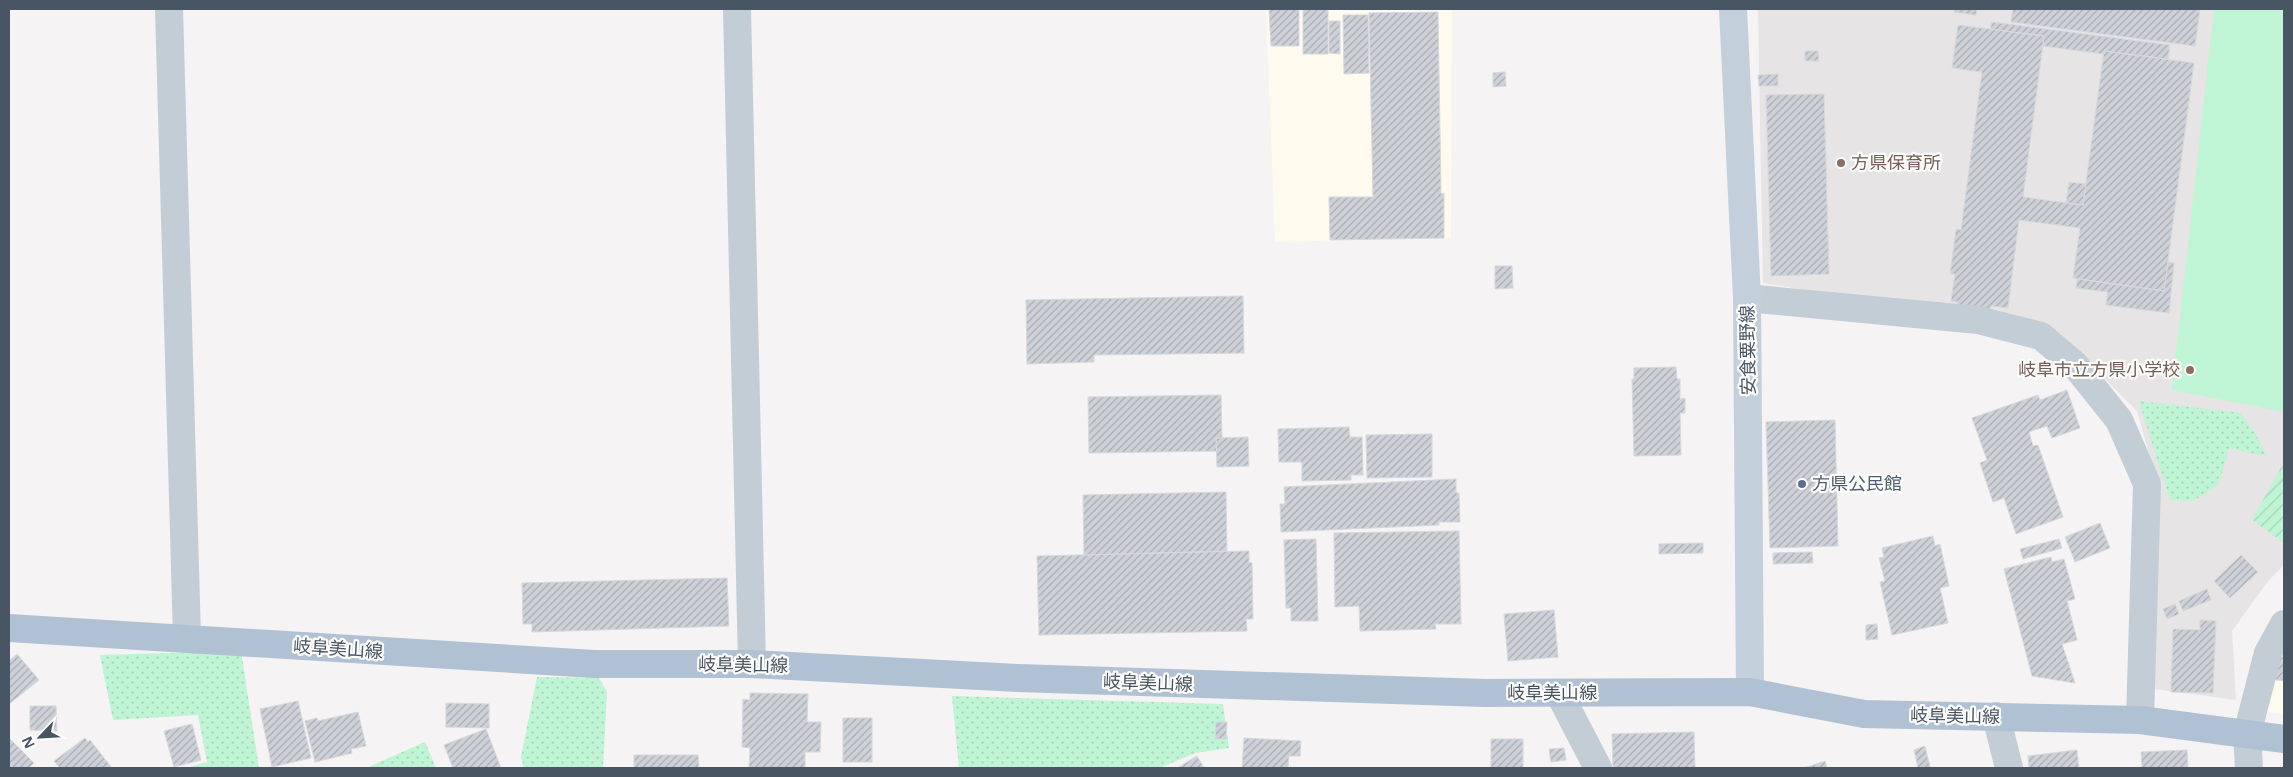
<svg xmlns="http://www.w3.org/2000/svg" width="2293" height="777" viewBox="0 0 2293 777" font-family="'Open Sans','Noto Sans JP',sans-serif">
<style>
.commercial{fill:#fefaed}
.education{fill:#e6e4e4}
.grass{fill:url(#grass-dots)}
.garden{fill:url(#garden-furrows)}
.pitch{fill:#bff4d5}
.building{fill:url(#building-hatch);stroke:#d6d8de}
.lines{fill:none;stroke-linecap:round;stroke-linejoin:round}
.minor{stroke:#c3cdd5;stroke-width:28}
.secondary{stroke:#c4cfdc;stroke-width:28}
.primary{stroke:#b0c1d3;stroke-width:28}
.education-dot{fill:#8d6e63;stroke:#fff;stroke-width:2}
.service-dot{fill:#5c6f8a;stroke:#fff;stroke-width:2}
.labels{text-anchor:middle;stroke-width:4.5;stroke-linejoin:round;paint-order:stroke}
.education-label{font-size:18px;fill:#785e54;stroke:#fff;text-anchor:start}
.street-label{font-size:18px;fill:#485562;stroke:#fff}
.service-label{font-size:18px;fill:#4e5e75;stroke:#fff;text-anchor:start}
</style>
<defs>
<pattern id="grass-dots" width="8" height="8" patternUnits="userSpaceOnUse" patternTransform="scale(1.25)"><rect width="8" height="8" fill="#bff4d5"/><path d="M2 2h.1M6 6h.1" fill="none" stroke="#a6d3b9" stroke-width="1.8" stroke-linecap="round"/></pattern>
<pattern id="garden-furrows" width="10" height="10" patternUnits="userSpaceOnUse" patternTransform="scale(1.25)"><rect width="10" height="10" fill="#bff4d5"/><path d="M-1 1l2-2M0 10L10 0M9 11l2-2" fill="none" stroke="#a6d3b9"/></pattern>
<pattern id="building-hatch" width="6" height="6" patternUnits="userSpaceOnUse" patternTransform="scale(1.25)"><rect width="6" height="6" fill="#ced1d8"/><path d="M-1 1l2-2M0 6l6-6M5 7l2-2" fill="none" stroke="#a9acb3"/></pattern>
</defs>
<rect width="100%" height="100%" fill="#f5f3f3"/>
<path class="commercial" d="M1266,9H1452L1451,238L1275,242Z
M2284,642V714L2262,711Z"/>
<path class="education" d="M1758,9H2284V565L2269,580L2232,631L2236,700L2154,689L2160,492L2137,411L2056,330L1763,283Z"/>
<path class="grass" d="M2139,401L2241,413L2258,438L2266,456L2229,448L2219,485L2193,501L2170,500Z
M241,651L259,768H186L207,762L198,715L113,720L100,655Z
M537,677L599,678L607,692L603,768H524L521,757Z
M952,696L1223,704L1229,748L1195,753L1160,768H959Z
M425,742L436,768H366Z"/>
<path class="garden" d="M2284,462V543L2252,520Z"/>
<path class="pitch" d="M2214,9H2284V412L2172,390Z"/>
<path class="building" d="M1269,9H1299V46H1271Z
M1303,9H1328V54H1303Z
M1955,9H1977L1976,15L1954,12Z
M2013,9H2200L2195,46L2011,22Z
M1438,12L1441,194L1444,193V238L1330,240L1329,197H1373L1369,13Z
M1343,15H1368L1369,73L1344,74Z
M1329,21H1340V54L1329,53Z
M1992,22L2170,45L2168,59L2104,51L2103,54L2043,46L2044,36L1990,29Z
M1958,25L2044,36L2023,197L2083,205L2104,51L2194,63L2164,291L2073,278L2080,228L2019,220L2008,308L1991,306L1990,318L1956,314L1958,302L1951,301L1955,274H1950L1956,229L1961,230L1982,72L1952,68Z
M1805,51H1818L1819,61H1805Z
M1505,72L1506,86L1493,87V73Z
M1778,74V86H1759L1758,75Z
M1824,94L1829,274L1771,276L1766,95Z
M2069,182L2086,184L2083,205L2066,203Z
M2168,262L2174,263L2169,313L2106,305L2108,292L2076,288L2077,279L2164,291Z
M1495,266H1512L1513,288L1495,289Z
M1243,296L1244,353L1094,355V362L1027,364L1026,300Z
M1676,367L1677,379H1680V399L1685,398V413H1680L1681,455L1634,456L1632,379H1634V368Z
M2067,390L2080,428L2052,438L2047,426L2029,432L2033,446L2038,445L2063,517L2016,534L2004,498L1993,502L1980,463L1987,460L1972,418L2038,395L2040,400Z
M1221,395L1222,438H1216L1217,451L1089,453L1088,397Z
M1835,420L1838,546L1770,548L1766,422Z
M1349,427L1350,437H1362L1363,475H1351V480L1302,481V462H1279L1278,429Z
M1432,434V477L1367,478L1366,435Z
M1248,437L1249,466L1217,467L1216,438Z
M1456,479V493H1459L1460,522H1439V525L1281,532L1280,504H1285L1284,487Z
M1226,492L1227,551L1084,555L1083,495Z
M2100,523L2110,548L2075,562L2065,537Z
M1459,531L1461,624H1435L1436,629L1360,631L1359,606L1335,607L1334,533Z
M1933,536L1935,546L1940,544L1949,586L1940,588L1948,623L1892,635L1880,582L1885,581L1879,558L1884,557L1882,548Z
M1316,539L1318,621H1291V608H1286L1284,540Z
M2059,539L2062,548L2023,559L2020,549Z
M1703,543V553L1659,554V544Z
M1249,551V562L1252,563L1253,619H1246L1247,631L1039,635L1037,556Z
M1812,552L1813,563L1773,564V553Z
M2241,555L2258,572L2230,598L2214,581Z
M2051,557L2052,562L2064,559L2075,599L2067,601L2077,640L2062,644L2075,683L2032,676L2004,569Z
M727,578L729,626L532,632V624H523L522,583Z
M2207,589L2211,600L2183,611L2179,601Z
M2175,604L2179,614L2167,619L2163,609Z
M1554,610L1558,657L1508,661L1504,614Z
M2200,620L2216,621L2213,693L2171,692L2173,629L2200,630Z
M1877,624L1878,639L1866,640V625Z
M17,654L39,680L9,704V661Z
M2279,657H2284V681L2270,679Z
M750,693L808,694L807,722H821L820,752H805V768H749L750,748L742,747L743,699L750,700Z
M298,701L311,758L272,767L260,709Z
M446,703L489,704V728L446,727Z
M30,706H56L57,731L30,730Z
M358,712L366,746L351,749L352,753L315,762L305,721L317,718L318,721Z
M843,718H872V762H843Z
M1216,722H1227L1226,739H1215Z
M192,724L201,760L174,767L164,731Z
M486,729L501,768H453L444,745Z
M1694,732L1695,768H1613L1612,734Z
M9,738L34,763L29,768H9Z
M85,738L88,742L90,740L112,768H60L54,761Z
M1244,738L1301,741L1300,756H1289L1288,768H1242Z
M1491,739H1523V768H1491Z
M1925,746L1930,767L1918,768L1914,750Z
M1564,748L1566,760L1551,762L1549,749Z
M2077,750L2079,768H2029L2028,756Z
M2187,750L2188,768H2142L2141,752Z
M634,755H698L699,768H634Z
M1197,756L1204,768H1177Z
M1825,761L1827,768H1804Z"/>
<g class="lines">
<path class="minor" d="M169,9L187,638
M737,9L752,664
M1747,298L1978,320L2041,336L2075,365L2119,420L2147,484L2140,720
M1559,693L1598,768
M1996,716L2009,768
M2249,768L2247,734L2268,653L2284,624"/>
<path class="secondary" d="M1733,9L1747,298L1750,692"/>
<path class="primary" d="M9,628L594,664H752L1018,678L1485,693L1750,692L1864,714L2140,720L2284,739"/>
</g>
<g class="education-dot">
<circle cx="1841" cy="163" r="5"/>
<circle cx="2190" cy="370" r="5"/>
</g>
<circle class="service-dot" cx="1802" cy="484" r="5"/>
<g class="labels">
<g class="education-label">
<text x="1851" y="169">方県保育所</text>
<text x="2180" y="376" text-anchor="end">岐阜市立方県小学校</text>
</g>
<g class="street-label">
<text transform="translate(1748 350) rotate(-91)" y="6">安食粟野線</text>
<text transform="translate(338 649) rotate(4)" y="6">岐阜美山線</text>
<text transform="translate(743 665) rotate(1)" y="6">岐阜美山線</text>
<text transform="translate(1148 683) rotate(2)" y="6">岐阜美山線</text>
<text x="1552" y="699">岐阜美山線</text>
<text transform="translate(1955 716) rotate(1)" y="6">岐阜美山線</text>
</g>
<g class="service-label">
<text x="1812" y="490">方県公民館</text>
</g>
</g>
<rect width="2293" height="777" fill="none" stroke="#485562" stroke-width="20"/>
<g transform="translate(40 737) rotate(245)" stroke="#ffffff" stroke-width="4" paint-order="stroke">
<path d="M0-4L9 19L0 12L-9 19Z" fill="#485562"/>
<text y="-8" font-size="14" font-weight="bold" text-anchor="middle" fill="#485562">N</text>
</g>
</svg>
